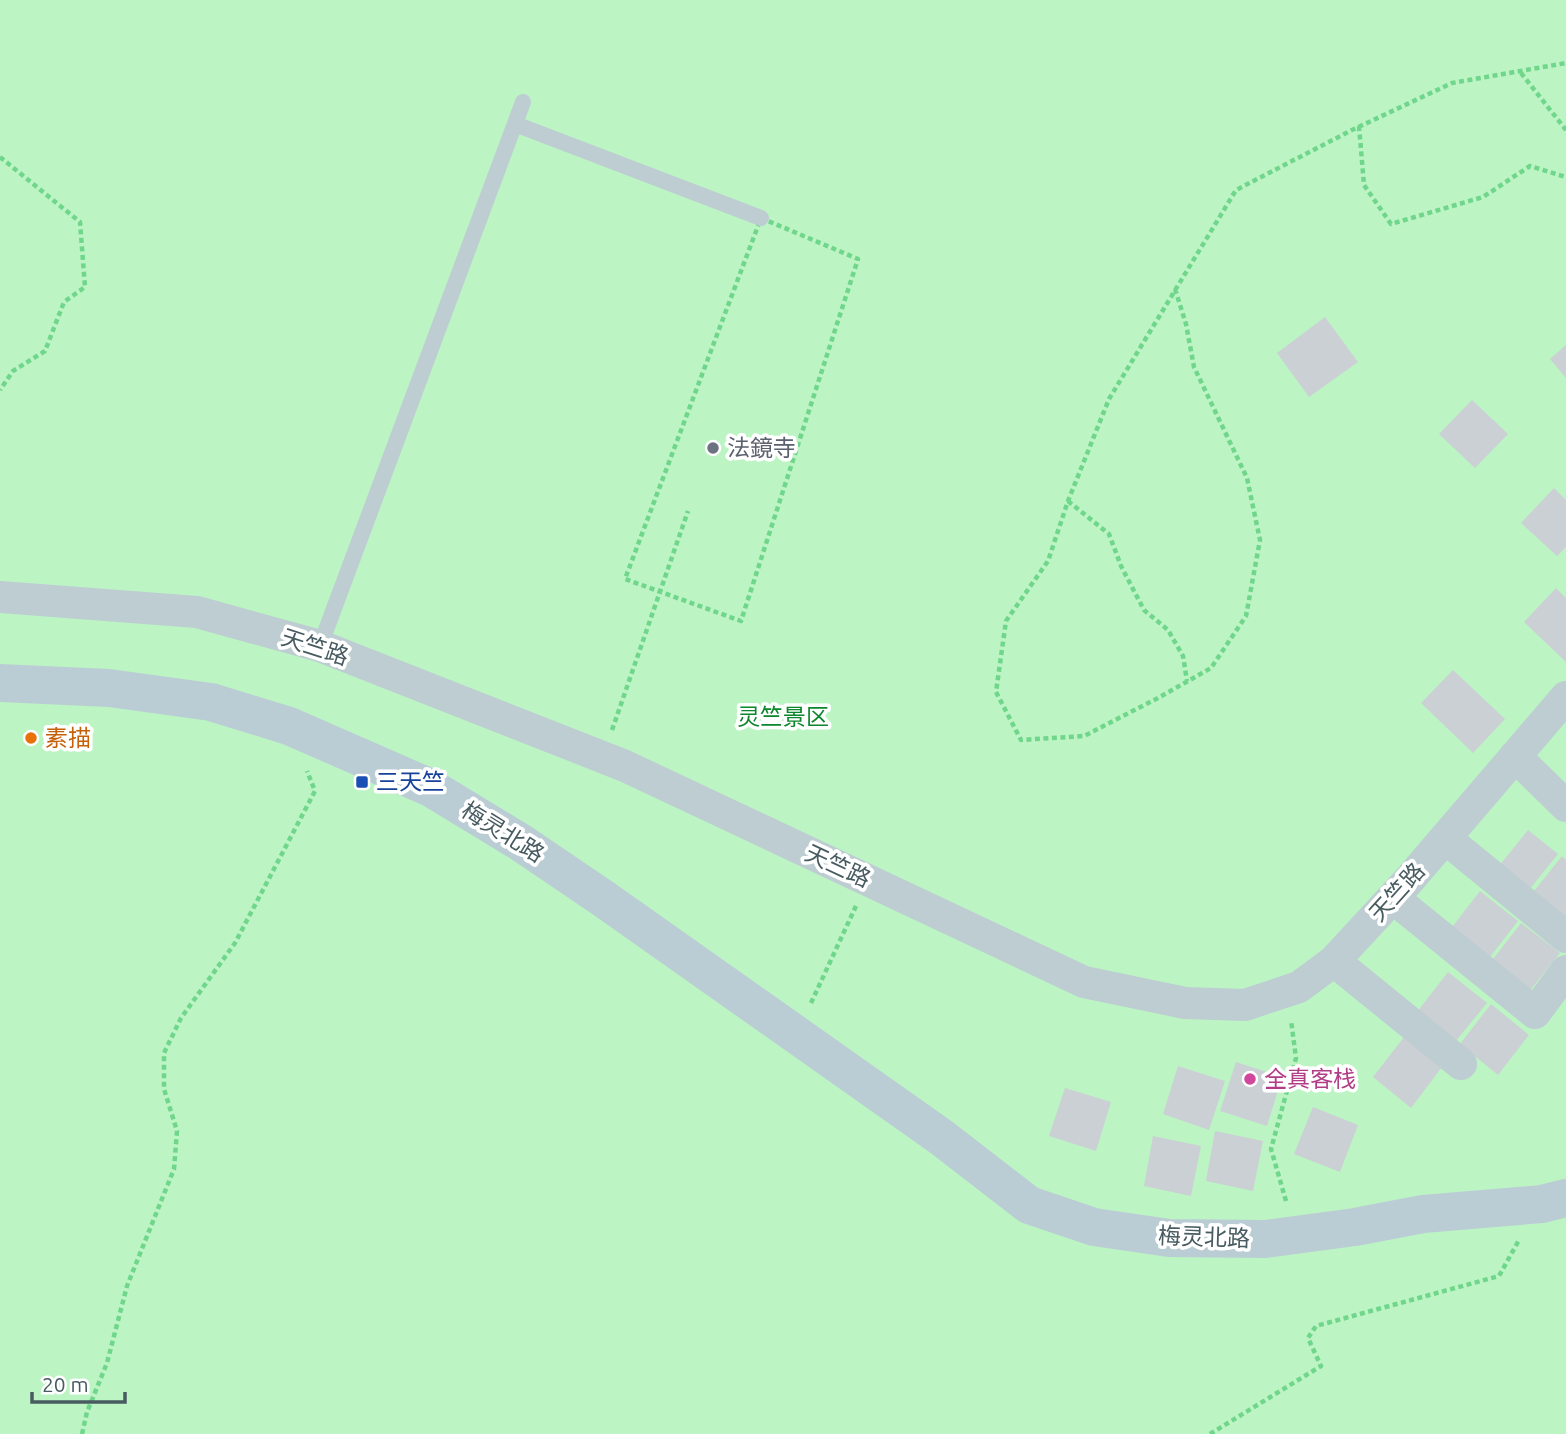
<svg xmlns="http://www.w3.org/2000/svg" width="1566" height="1434" viewBox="0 0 1566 1434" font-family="Ubuntu,'Noto Sans SC',sans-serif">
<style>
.green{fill:#bcf4c4}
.building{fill:#cbd0d4}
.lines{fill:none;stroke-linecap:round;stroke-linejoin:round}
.path{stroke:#70d68b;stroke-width:4.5;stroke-dasharray:5 3.5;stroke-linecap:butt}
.service{stroke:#bdcdd2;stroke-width:16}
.minor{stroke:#bdcdd2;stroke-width:32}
.secondary{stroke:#bbcdd4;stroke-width:38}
.worship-dot{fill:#6b7280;stroke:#fff;stroke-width:2.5}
.food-dot{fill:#e8710a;stroke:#fff;stroke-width:2.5}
.transit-dot{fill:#1a4fb4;stroke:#fff;stroke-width:2.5}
.hotel-dot{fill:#d1479c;stroke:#fff;stroke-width:2.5}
.labels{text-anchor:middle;stroke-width:7;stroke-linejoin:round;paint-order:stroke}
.worship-label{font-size:23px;fill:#5b616d;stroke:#fff;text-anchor:start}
.street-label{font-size:23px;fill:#475b61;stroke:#fff}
.park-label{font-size:23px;fill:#0e862d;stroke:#fff}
.food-label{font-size:23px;fill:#c56008;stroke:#fff;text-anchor:start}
.transit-label{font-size:23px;fill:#164399;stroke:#fff;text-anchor:start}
.hotel-label{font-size:23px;fill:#b23c85;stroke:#fff;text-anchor:start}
</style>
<rect width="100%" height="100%" fill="#f4f1f1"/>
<path class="green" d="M0,0H1566V1434H0Z"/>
<path class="building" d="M1325,317L1358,362L1309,397L1277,353Z
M1566,345V378L1550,359Z
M1472,400L1508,434L1475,468L1439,434Z
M1554,488L1566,500V547L1557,556L1521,523Z
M1556,588L1566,598V662L1524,622Z
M1453,670L1505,719L1473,753L1421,703Z
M1528,830L1558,854L1529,890L1499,866Z
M1562,856L1566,860V924L1530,896Z
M1480,891L1518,921L1487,961L1449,931Z
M1521,923L1560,953L1528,993L1490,963Z
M1448,972L1487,1003L1455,1042L1417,1012Z
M1491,1004L1529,1035L1498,1075L1460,1044Z
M1404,1037L1442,1067L1411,1108L1373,1077Z
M1236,1062L1282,1077L1267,1126L1220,1111Z
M1178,1066L1225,1081L1209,1130L1163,1114Z
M1065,1088L1111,1102L1096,1151L1049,1136Z
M1313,1107L1358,1125L1340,1172L1294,1154Z
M1215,1131L1263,1141L1253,1191L1206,1181Z
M1153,1136L1201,1146L1191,1196L1144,1186Z"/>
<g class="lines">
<path class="path" d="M1521,73L1566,130
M1359,126L1364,185L1391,224L1483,197L1530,166L1566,177
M0,157L80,222L85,287L64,302L45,351L13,371L0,390
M761,218L858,259L741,621L625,579Z
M1175,289L1186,324L1194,367L1247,478L1260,540L1246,616L1211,668L1158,698L1084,736L1021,740L996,692L1006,621L1048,561L1068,501L1109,399L1236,190L1352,130L1452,83L1566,63
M1068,501L1109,534L1121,566L1144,610L1168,630L1183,656L1187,681
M612,730L688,511
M811,1003L856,906
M1286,1201L1271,1149L1296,1058L1291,1020
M82,1434L87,1412L107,1363L127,1286L174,1169L177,1131L164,1089V1053L181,1018L235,943L315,791L307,771
M1210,1434L1321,1366L1308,1338L1316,1326L1499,1276L1519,1240"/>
<path class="service" d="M515,124L761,218
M320,646L523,102"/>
<path class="minor" d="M0,597L197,612L320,646L625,766L1084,982L1185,1003L1245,1005L1299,987L1334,961L1410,879L1566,697
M1515,756L1566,806
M1445,838L1566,937
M1393,898L1535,1013L1566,971
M1334,961L1461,1064"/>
<path class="secondary" d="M0,683L109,688L211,702L289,726L431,788L520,842L604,899L941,1137L1029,1205L1094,1227L1169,1238L1265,1239L1355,1227L1423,1214L1542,1204L1566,1198"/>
</g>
<circle class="worship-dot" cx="713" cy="448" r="7"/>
<circle class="food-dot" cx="31" cy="738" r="7"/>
<rect class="transit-dot" x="355" y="775" width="14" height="14" rx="3.5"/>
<circle class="hotel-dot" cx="1250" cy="1079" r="7"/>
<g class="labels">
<g class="worship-label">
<text x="727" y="456">法鏡寺</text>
</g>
<g class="street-label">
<text transform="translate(315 647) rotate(18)" y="8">天竺路</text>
<text transform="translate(503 832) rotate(32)" y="8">梅灵北路</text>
<text transform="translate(838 866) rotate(25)" y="8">天竺路</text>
<text transform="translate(1397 892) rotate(-48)" y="8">天竺路</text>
<text transform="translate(1204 1237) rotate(2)" y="8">梅灵北路</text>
</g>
<g class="park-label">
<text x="783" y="725">灵竺景区</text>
</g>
<g class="food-label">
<text x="45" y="746">素描</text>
</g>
<g class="transit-label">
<text x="376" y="790">三天竺</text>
</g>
<g class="hotel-label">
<text x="1264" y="1087">全真客栈</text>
</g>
</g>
<path d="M32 1392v10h93v-10" fill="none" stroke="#475b61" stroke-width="3.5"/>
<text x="42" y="1392" font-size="21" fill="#475b61" stroke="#ffffff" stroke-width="5" paint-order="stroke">20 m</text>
</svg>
